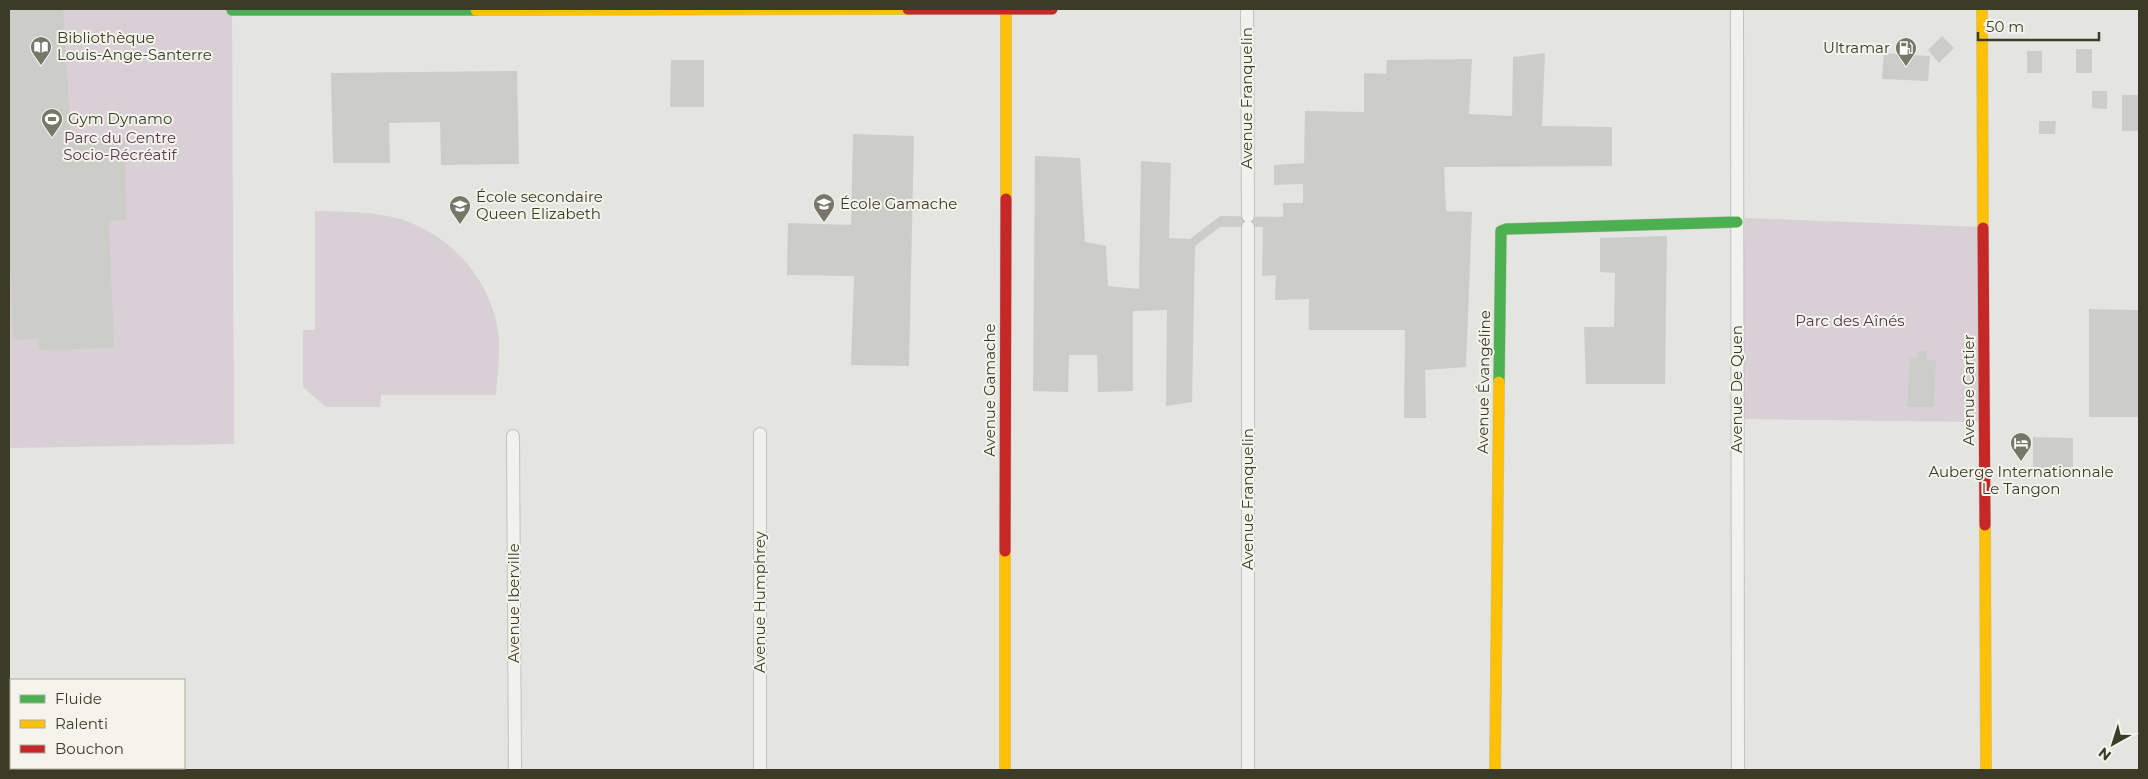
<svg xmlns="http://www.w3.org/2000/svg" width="2148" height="779" viewBox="0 0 2148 779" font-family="Montserrat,sans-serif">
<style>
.green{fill:#d9d0d5}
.building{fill:#cccdc8}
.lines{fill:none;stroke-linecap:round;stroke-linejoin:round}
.street-casing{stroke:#c2c2be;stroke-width:14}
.fast-casing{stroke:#c2c2be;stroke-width:12}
.slow-casing{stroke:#c2c2be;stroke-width:12}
.jam-casing{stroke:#c2c2be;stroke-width:12}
.street{stroke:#f1f1ef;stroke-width:12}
.fast{stroke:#4caf50;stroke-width:11}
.slow{stroke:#ffc107;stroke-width:11}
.jam{stroke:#c62828;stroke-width:11}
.labels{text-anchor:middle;stroke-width:4;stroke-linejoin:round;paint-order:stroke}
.poi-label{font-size:15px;fill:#3a3c28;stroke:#f4f4ed;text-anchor:start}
.street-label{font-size:15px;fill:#3a3c28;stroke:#f4f4ed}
.park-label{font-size:15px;fill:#56374d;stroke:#f4f4ed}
</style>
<rect width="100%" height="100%" fill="#e4e4e0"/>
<path class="green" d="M9,9H232L234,444L9,448Z
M315,211C339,212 364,211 388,216C446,228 493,278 499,338C500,356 497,377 496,395H381L380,407H326L303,387V330H315Z
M1745,218L1981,227L1984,422L1737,419Z"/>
<path class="building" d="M9,9H63L71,138L125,137L126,220L109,221L114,348L39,350L38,339L13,340L9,224Z
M1942,36L1954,48L1939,63L1928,50Z
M2076,49H2092V73H2076Z
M2027,51H2042V73H2027Z
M1545,53L1542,126L1612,127V166L1444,167L1446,211L1472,212L1466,367L1425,370L1426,418H1404L1405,330H1309V299L1275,300L1276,275L1262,276L1263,227H1220L1195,246L1192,402L1166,406L1167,310L1133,311V391L1098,392L1097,355H1069L1068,392L1033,391L1035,156L1080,158L1085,242L1106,246L1108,286L1139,289L1141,161L1171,163L1169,238L1190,239L1220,216L1283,217V203H1303V184L1274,185V165L1304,163L1305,111L1364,112V73L1386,74L1387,60L1472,59L1469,114L1512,116L1513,57Z
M1884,53L1930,56L1928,81L1882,79Z
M671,60H704V107H670Z
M517,71L519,164L441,165L440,122L389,123L390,163H333L331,73Z
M2092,91H2107V109L2092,108Z
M2122,95H2139V131H2122Z
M2039,121H2056L2055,134H2039Z
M853,134L914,136L909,366L851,365L854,276L787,275L788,223L851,225Z
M1667,236L1665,384H1586L1584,327H1614L1615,273L1600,272V238Z
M2089,309L2139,310V417H2089Z
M1918,351H1926L1927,359L1936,360L1934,407H1907L1910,358H1918Z
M2033,437L2073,438V475L2033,474Z"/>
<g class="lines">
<g class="street-casing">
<path id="street" d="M1247,9L1248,216
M1737,9L1738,770
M760,434V770
M513,436L515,770
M1248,770V227"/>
</g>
<g class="fast-casing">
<path id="fast" d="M232,10H476
M1499,382L1501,231L1506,229L1737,222"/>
</g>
<g class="slow-casing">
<path id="slow" d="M1006,9V199
M1982,9L1983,228
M476,10L908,9
M1985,525L1986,770
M1005,551V770
M1495,770L1499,382"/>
</g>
<g class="jam-casing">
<path id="jam" d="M908,9H1052
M1983,228L1985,525
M1005,551L1006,199"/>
</g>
<use href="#street" class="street"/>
<use href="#fast" class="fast"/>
<use href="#slow" class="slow"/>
<use href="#jam" class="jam"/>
</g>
<defs>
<g id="library-pin" transform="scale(1.125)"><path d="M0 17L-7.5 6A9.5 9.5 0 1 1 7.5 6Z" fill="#767768" stroke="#f4f4ed"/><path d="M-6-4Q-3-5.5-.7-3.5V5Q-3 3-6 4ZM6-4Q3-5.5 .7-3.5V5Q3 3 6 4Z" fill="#fff"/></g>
<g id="fuel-pin" transform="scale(1.125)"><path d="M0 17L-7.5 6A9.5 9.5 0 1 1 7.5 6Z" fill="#767768" stroke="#f4f4ed"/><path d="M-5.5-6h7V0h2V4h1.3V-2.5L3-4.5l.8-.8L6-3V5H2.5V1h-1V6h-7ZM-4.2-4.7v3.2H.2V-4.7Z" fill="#fff"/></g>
<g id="stadium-pin" transform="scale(1.125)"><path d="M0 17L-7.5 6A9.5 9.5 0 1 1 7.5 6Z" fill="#767768" stroke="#f4f4ed"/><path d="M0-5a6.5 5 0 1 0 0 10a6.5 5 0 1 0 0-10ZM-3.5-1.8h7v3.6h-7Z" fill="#fff"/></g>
<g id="school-pin" transform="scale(1.125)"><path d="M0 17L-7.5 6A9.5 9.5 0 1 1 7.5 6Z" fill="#767768" stroke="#f4f4ed"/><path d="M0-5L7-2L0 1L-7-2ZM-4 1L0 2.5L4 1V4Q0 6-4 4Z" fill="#fff"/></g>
<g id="hotel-pin" transform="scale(1.125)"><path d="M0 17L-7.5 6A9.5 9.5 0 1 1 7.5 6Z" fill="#767768" stroke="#f4f4ed"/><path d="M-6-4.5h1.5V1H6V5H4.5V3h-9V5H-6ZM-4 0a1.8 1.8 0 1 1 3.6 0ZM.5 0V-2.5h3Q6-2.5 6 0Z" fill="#fff"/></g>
</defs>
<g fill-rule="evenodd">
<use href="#library-pin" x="41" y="47"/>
<use href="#fuel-pin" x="1906" y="48"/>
<use href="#stadium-pin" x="52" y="119"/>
<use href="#school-pin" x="824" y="204"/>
<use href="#school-pin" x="460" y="206"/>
<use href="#hotel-pin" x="2021" y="443"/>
</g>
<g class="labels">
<g class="poi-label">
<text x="57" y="43">Bibliothèque<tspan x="57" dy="17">Louis-Ange-Santerre</tspan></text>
<text x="1890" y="53" text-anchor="end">Ultramar</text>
<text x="68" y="124">Gym Dynamo</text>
<text x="476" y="202">École secondaire<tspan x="476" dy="17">Queen Elizabeth</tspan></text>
<text x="840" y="209">École Gamache</text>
<text x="2021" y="477" text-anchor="middle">Auberge Internationnale<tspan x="2021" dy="17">Le Tangon</tspan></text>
</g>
<g class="street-label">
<text transform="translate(1247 98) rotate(-90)" y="5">Avenue Franquelin</text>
<text transform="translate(1484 382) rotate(-89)" y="5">Avenue Évangéline</text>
<text transform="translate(1737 389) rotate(-90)" y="5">Avenue De Quen</text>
<text transform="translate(990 390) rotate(-90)" y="5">Avenue Gamache</text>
<text transform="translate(1969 390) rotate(-90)" y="5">Avenue Cartier</text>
<text transform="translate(1248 499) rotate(-90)" y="5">Avenue Franquelin</text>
<text transform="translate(760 602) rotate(-90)" y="5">Avenue Humphrey</text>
<text transform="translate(514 603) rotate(-90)" y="5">Avenue Iberville</text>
</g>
<g class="park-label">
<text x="120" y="143">Parc du Centre<tspan x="120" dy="17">Socio-Récréatif</tspan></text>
<text x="1850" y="326">Parc des Aînés</text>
</g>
</g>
<rect width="2148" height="779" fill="none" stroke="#3a3c28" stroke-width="20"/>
<rect x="10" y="679" width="175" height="90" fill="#f4f4ed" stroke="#aaaa9e"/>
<rect x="20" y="695" width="25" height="8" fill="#4caf50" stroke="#aaaa9e"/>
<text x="55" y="704" font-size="15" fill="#3a3c28">Fluide</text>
<rect x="20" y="720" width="25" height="8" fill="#ffc107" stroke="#aaaa9e"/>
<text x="55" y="729" font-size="15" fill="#3a3c28">Ralenti</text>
<rect x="20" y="745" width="25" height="8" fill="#c62828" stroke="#aaaa9e"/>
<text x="55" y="754" font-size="15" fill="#3a3c28">Bouchon</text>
<g transform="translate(2113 744) rotate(219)" stroke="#f4f4ed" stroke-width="4" paint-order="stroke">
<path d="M0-4L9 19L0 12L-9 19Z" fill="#3a3c28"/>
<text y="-8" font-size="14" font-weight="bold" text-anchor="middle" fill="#3a3c28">N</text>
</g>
<path d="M1978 32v8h121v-8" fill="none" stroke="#3a3c28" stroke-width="2.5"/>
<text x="1986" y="32" font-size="15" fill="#3a3c28" stroke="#f4f4ed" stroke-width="4" paint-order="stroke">50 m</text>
</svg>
